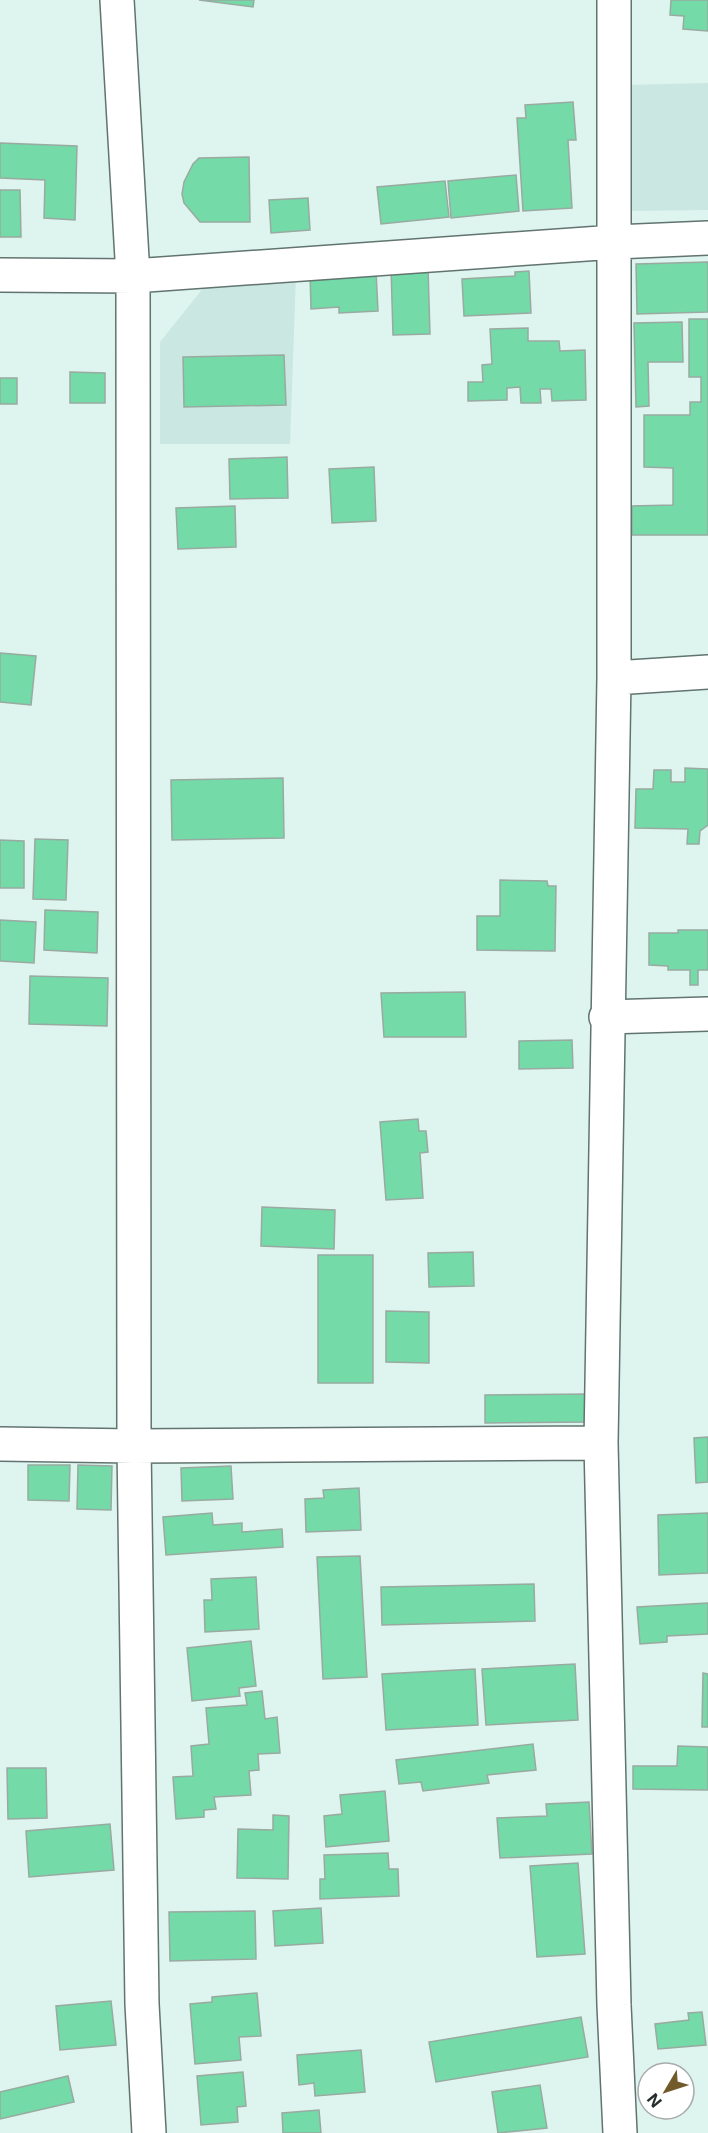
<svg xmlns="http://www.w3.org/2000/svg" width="708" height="2133" viewBox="0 0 708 2133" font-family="Inter,sans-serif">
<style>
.built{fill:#cae7e1}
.building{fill:#73daa8;stroke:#99aaa1;stroke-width:1.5}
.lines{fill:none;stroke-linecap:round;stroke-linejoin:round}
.minor-casing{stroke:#61746f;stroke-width:36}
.minor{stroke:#fff;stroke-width:33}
</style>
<rect width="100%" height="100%" fill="#def4ef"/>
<path class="built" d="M708,83V210L630,211L627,85Z
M296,275L290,444H160V342L212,277Z"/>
<path class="building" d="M199,0H254L253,7Z
M671,0H708V31L683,29L684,16L670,15Z
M573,102L576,140H568L572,208L523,211L517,118H526L525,105Z
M0,143L77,146L75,220L44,218L45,180L0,178Z
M249,157L250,222H200L184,203L182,194L184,182L193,164L199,158Z
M516,175L519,211L451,218L448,181Z
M445,181L449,217L381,224L377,187Z
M0,190H20L21,237H0Z
M308,198L310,230L271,233L269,200Z
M708,262V312L637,314L636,264Z
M428,267L430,334L393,335L391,268Z
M376,270L378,311L339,313V307L311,309L310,273Z
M529,271L531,313L464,316L462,279L515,276V272Z
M689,319H708V535H632V506L673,505V468L644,467V415H690V402H701V377H689Z
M682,322L683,362H648L649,406L636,407L634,323Z
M528,328V341H559L560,351L585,350L586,400L552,401L551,389H540L541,403H521L520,387L507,388V400L468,401V382H483L482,365L492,364L490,329Z
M284,355L286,405L184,407L183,357Z
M70,372L105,373V403H70Z
M0,378H17V404H0Z
M287,457L288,498L230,499L229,459Z
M374,467L376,521L332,523L329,469Z
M235,506L236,547L178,549L176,508Z
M0,653L36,656L31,705L0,702Z
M685,768L708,769V825L700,831L699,844H687L688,829L635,828L636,789H653L654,770H671V782H685Z
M283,778L284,838L172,840L171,780Z
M35,839L68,840L66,900L33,899Z
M0,840L24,841V888H0Z
M500,880L547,881L548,886H556L555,951L477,950V916H500Z
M45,910L98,912L97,953L44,950Z
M0,920L36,922L34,963L0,961Z
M678,930H708V970H698V985H690V970H668V966L649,965V933H678Z
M30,976L108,978L107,1026L29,1024Z
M465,992L466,1037H384L381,993Z
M572,1040L573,1068L519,1069V1041Z
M418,1119L419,1131H426L428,1152L420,1153L423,1198L386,1200L380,1122Z
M262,1207L335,1210L334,1249L261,1246Z
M473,1252L474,1286L429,1287L428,1253Z
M318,1255H373V1383H318Z
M386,1311L429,1312V1363L386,1362Z
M590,1394V1422L485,1423V1395Z
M708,1437V1482L696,1483L694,1438Z
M28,1465H70L69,1501L28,1500Z
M78,1465L112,1466L111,1510L77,1509Z
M231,1466L233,1499L182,1501L181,1468Z
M359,1488L361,1530L306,1532L305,1499L324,1498L323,1490Z
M212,1513L213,1525L242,1523V1532L282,1529L283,1547L166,1555L163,1517Z
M708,1513V1573L659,1575L658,1515Z
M360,1556L367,1677L323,1679L317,1557Z
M256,1577L259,1629L205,1632L204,1600H212L211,1579Z
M534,1584L535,1621L382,1625L381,1587Z
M708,1603V1634L667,1636V1642L640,1644L637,1607Z
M251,1641L256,1686L239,1688L240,1696L192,1701L187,1648Z
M575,1664L578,1720L486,1725L482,1669Z
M475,1669L478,1725L386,1730L382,1674Z
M703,1673L708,1674V1727H702Z
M262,1691L265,1719L277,1717L280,1753L258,1754L259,1770L249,1771L251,1795L214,1797L216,1809L204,1810V1817L176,1819L173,1777L193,1776L191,1746L209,1744L206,1708L247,1705L245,1693Z
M533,1744L536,1770L487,1775L489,1783L423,1791L421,1782L399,1784L396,1760Z
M678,1746L708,1747V1790L633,1789V1766H677Z
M7,1768H46L47,1818L8,1819Z
M385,1791L389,1841L326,1847L324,1816L342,1814L340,1795Z
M589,1802L592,1854L500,1858L497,1818L547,1816L546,1804Z
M273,1815L289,1816L288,1879L237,1878L238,1829L273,1830Z
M110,1824L114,1870L29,1877L26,1831Z
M388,1853L389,1869H398L399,1896L320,1899V1879H325L324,1855Z
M578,1863L585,1954L537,1957L530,1866Z
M321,1908L323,1943L275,1946L273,1911Z
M255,1911L256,1959L170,1961L169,1912Z
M257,1993L261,2036L239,2037L241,2060L195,2064L190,2004L212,2002V1997Z
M111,2001L116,2045L60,2050L56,2006Z
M702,2012L706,2045L658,2049L655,2024L689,2020L688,2013Z
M581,2017L588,2057L436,2082L429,2042Z
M361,2050L365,2092L315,2096L314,2083L299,2085L297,2055Z
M243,2072L246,2106L237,2107L238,2122L201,2125L197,2076Z
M68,2076L74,2102L0,2119V2092Z
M540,2085L547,2128L498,2133L492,2092Z
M319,2110L321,2133H283L282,2113Z"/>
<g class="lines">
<g class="minor-casing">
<path id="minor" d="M117,0L133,276L134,1446L142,2004L149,2133
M614,0V678L601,1443L614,2005L620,2133
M0,275L133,276L615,242L708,238
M614,678L708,672
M606,1017L708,1014
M0,1444L134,1446L601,1443"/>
</g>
<use href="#minor" class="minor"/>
</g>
<g transform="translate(666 2091) rotate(231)"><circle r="28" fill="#ffffff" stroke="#a8abab" stroke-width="1.5"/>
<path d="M0-4.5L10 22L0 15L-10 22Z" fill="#725b2b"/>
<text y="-9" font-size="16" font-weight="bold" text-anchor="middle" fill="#262e2d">N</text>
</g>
</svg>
